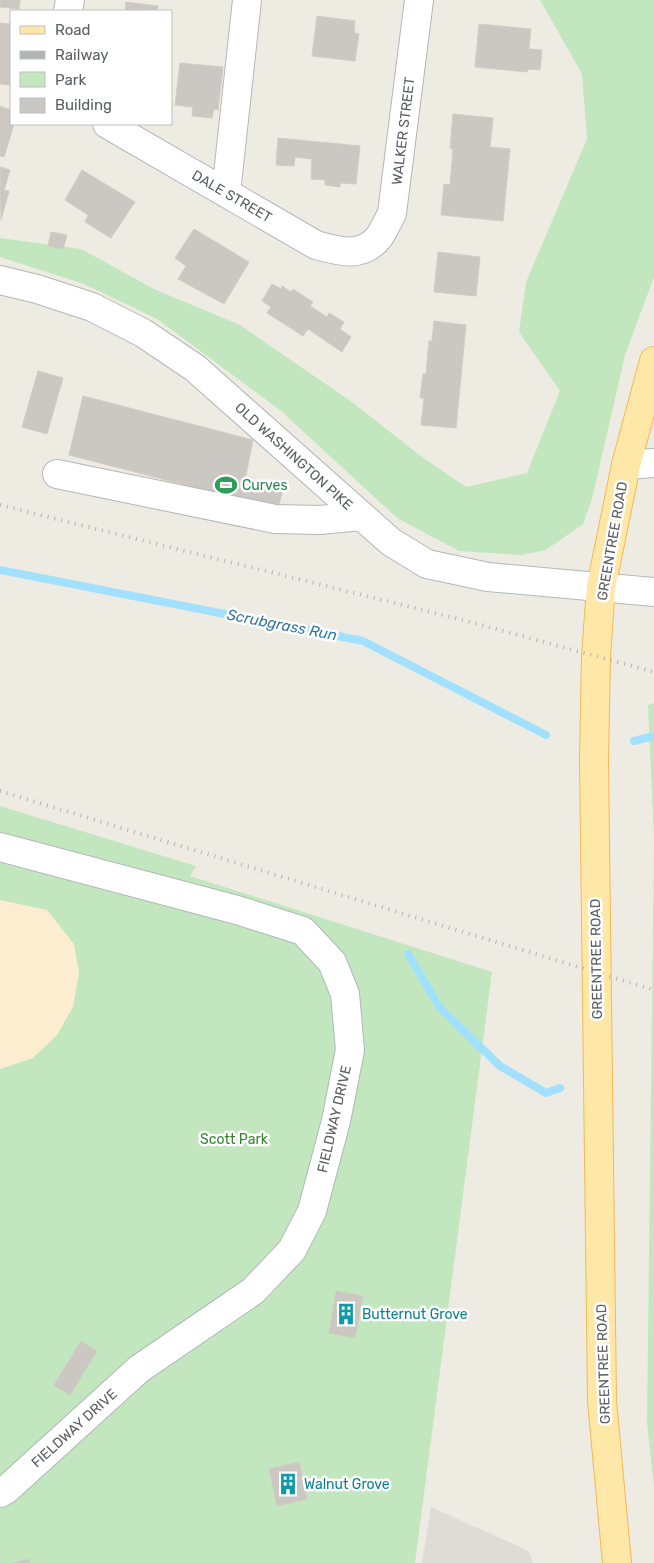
<svg xmlns="http://www.w3.org/2000/svg" width="654" height="1563" viewBox="0 0 654 1563" font-family="Rubik,sans-serif">
<style>
.industrial{fill:#dfdcd7}
.green{fill:#c2e7be}
.sand{fill:#fcedd0}
.lines{fill:none;stroke-linecap:round;stroke-linejoin:round}
.stream{stroke:#a2e0ff;stroke-width:8}
.building{fill:#cbc7c2;stroke:#d3ccc1}
.minor-casing{stroke:#b3b7bb;stroke-width:30}
.major-casing{stroke:#f8b852;stroke-width:30}
.minor{stroke:#fff;stroke-width:28}
.major{stroke:#ffe7a7;stroke-width:28}
.rail{stroke:#b2b3b4;stroke-width:4;stroke-dasharray:1 6;stroke-linecap:butt}
.labels{text-anchor:middle;stroke-width:5;stroke-linejoin:round;paint-order:stroke}
.street-label{font-size:14px;fill:#5b6064;stroke:#fff}
.leisure-label{font-size:14px;fill:#27864d;stroke:#fff;text-anchor:start}
.park-label{font-size:14px;fill:#358630;stroke:#fff}
.culture-label{font-size:14px;fill:#0d838f;stroke:#fff;text-anchor:start}
.water-label{font-size:15px;font-style:italic;fill:#3577a4;stroke:#fff}
</style>
<rect width="100%" height="100%" fill="#eeebe3"/>
<path class="industrial" d="M431,1507L529,1551L533,1563H422Z"/>
<path class="green" d="M540,0H654V277L625,355L592,499L583,524L546,550L521,555L459,551L397,518L280,410L157,319L84,284L0,257V238L81,249L154,289L240,325L352,402L422,457L466,487L527,473L560,391L519,332L526,282L587,139L582,74Z
M654,703V1488L647,1422L654,840L648,705Z
M0,806L196,866L190,876L492,972L415,1563H0Z"/>
<path class="sand" d="M0,900L47,910L74,944L79,973L73,1007L57,1035L33,1058L0,1069Z"/>
<g class="lines">
<path class="stream" d="M0,570L363,641L546,735
M634,741L654,736
M408,954L440,1008L500,1066L546,1093L560,1088"/>
</g>
<path class="building" d="M0,0H20L19,9L0,7Z
M126,2L158,6L157,11H125Z
M317,16L355,21L354,33L359,34L355,61L312,56Z
M0,23L11,24V85L0,84Z
M479,24L531,29L529,49L542,50L540,70L528,69L527,72L475,67Z
M180,63L223,67L218,110L214,109L212,118L192,116L193,107L175,105Z
M0,106L11,110V124H14L4,157L0,156Z
M453,114L493,118L490,147L510,149L503,221L441,215L444,184L450,185L453,149L450,148Z
M278,138L360,146L356,184L340,183V187L325,185V180L311,179L312,159L295,157L294,166L276,165Z
M0,167L10,170L4,190L9,191L1,220Z
M82,170L135,202L111,238L85,222L88,215L65,200Z
M194,229L249,262L224,304L178,279L186,266L175,258Z
M51,232L67,235L63,249L48,246Z
M438,252L480,257L476,296L434,292Z
M272,284L281,289L282,286L291,292L293,289L313,302L310,306L327,317L329,313L344,322L340,329L351,337L342,352L308,329L303,336L267,313L271,307L262,301Z
M434,321L466,325L456,428L421,425L424,398H420L423,374H426L429,341H432Z
M38,371L63,378L47,434L22,427Z
M83,396L253,440L245,480L283,489L278,509L69,455Z
M336,1291L363,1296L355,1338L329,1333Z
M81,1341L97,1351L70,1395L54,1385Z
M299,1462L307,1499L277,1506L269,1469Z
M29,1559L30,1563H12Z"/>
<g class="lines">
<g class="minor-casing">
<path id="minor" d="M68,11L70,0
M107,124L316,245C338,251 362,259 379,237C384,230 388,221 392,213L419,0
M226,193L247,0
M0,280L37,289L92,307L143,333L195,368L391,542L427,564L488,577L654,592
M626,465L654,463
M57,474L275,519L320,520L361,516
M0,847L237,910L303,931L332,962L345,994L350,1050L336,1121L312,1211L292,1250L253,1291L139,1369L7,1489L0,1493"/>
</g>
<g class="major-casing">
<path id="major" d="M617,1563L602,1401L594,760L596,656L601,587L626,465L654,361"/>
</g>
<use href="#minor" class="minor"/>
<use href="#major" class="major"/>
<path class="rail" d="M0,505L463,620L654,672
M0,791L654,990"/>
</g>
<defs>
<g id="stadium-bare" transform="scale(1.725)"><path d="M0-5a6.5 5 0 1 0 0 10a6.5 5 0 1 0 0-10ZM-3.5-1.8h7v3.6h-7Z" fill="#2e9e5b" stroke="#fff" stroke-width="2.5" paint-order="stroke"/></g>
<g id="building-bare" transform="scale(1.725)"><path d="M-4-6H4V6H1V3H-1V6H-4ZM-2.5-4.3h1.7v1.8h-1.7ZM.8-4.3h1.7v1.8H.8ZM-2.5-1h1.7V.8h-1.7ZM.8-1h1.7V.8H.8Z" fill="#0f9aa8" stroke="#fff" stroke-width="2.5" paint-order="stroke"/></g>
</defs>
<g fill-rule="evenodd">
<use href="#stadium-bare" x="226" y="485"/>
<use href="#building-bare" x="346" y="1314"/>
<use href="#building-bare" x="288" y="1484"/>
</g>
<g class="labels">
<g class="street-label">
<text transform="translate(403 131) rotate(-83)" y="5">WALKER STREET</text>
<text transform="translate(232 196) rotate(30)" y="5">DALE STREET</text>
<text transform="translate(294 456) rotate(42)" y="5">OLD WASHINGTON PIKE</text>
<text transform="translate(612 541) rotate(-80)" y="5">GREENTREE ROAD</text>
<text transform="translate(596 959) rotate(-91)" y="5">GREENTREE ROAD</text>
<text transform="translate(334 1119) rotate(-77)" y="5">FIELDWAY DRIVE</text>
<text transform="translate(603 1364) rotate(-92)" y="5">GREENTREE ROAD</text>
<text transform="translate(74 1428) rotate(-42)" y="5">FIELDWAY DRIVE</text>
</g>
<g class="leisure-label">
<text x="242" y="490">Curves</text>
</g>
<g class="park-label">
<text x="234" y="1144">Scott Park</text>
</g>
<g class="culture-label">
<text x="362" y="1319">Butternut Grove</text>
<text x="304" y="1489">Walnut Grove</text>
</g>
<g class="water-label">
<text transform="translate(282 625) rotate(11)" y="5">Scrubgrass Run</text>
</g>
</g>
<rect x="10" y="10" width="162" height="115" fill="#ffffff" stroke="#bdbfc1"/>
<rect x="20" y="26" width="25" height="8" fill="#ffe7a7" stroke="#bdbfc1"/>
<text x="55" y="35" font-size="15" fill="#5b6064">Road</text>
<rect x="20" y="51" width="25" height="8" fill="#b2b3b4" stroke="#bdbfc1"/>
<text x="55" y="60" font-size="15" fill="#5b6064">Railway</text>
<rect x="20" y="72" width="25" height="15" fill="#c2e7be" stroke="#bdbfc1"/>
<text x="55" y="85" font-size="15" fill="#5b6064">Park</text>
<rect x="20" y="98" width="25" height="15" fill="#cbc7c2" stroke="#bdbfc1"/>
<text x="55" y="110" font-size="15" fill="#5b6064">Building</text>
</svg>
